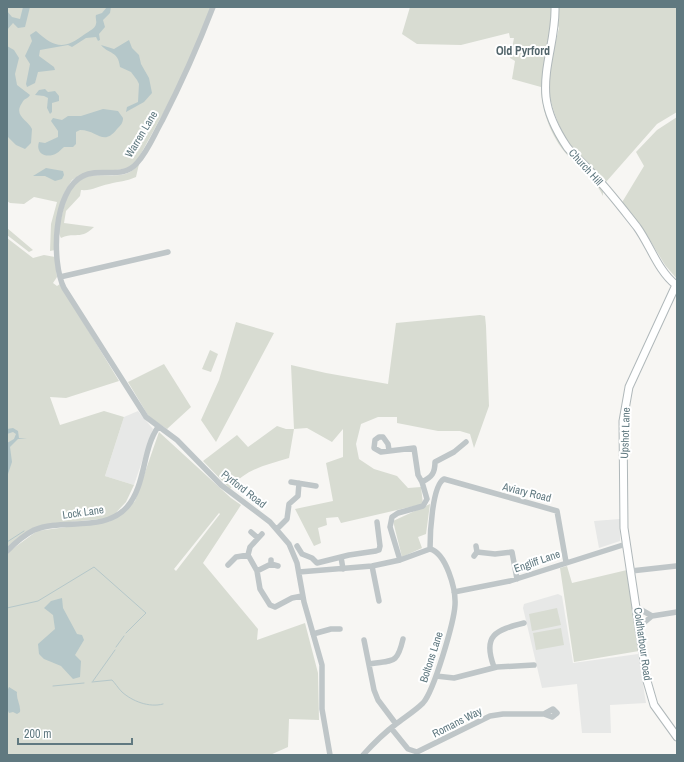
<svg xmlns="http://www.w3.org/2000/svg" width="684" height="762" viewBox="0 0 684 762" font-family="'Archivo Narrow',sans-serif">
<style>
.built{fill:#e7e8e7}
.green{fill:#d8dcd2;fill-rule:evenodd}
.water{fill:#b5c7c9}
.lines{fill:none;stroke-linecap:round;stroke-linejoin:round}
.stream{stroke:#b5c7c9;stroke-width:1}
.major-casing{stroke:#b0b8ba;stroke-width:9}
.minor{stroke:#bfc6c8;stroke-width:5.5}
.major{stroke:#fff;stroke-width:7}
.labels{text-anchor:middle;stroke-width:4;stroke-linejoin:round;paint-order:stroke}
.street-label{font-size:11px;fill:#607980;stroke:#fff}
.neighbourhood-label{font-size:12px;font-weight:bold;fill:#52656b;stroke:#fff}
</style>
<rect width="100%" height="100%" fill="#f7f6f3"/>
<path class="built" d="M138,411L153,429L134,485L105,476L124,417Z
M620,519V541L599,548L594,521Z
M558,594L562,596L573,663L638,654L646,703L610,705L611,733H582L577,684L542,688L523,608L524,604Z"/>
<path class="green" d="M7,7H211L182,79L138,159L129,168L80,175L72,180L63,195L55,250L50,251L51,224L57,202L34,197L24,204L10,203L7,201Z
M410,7H553L551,31L549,32L550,39L545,71L554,125L603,187V196C596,181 583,171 571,159C552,140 542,113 541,87L512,79L515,61L510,58L514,38H510L509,33L461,45L417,44L402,34Z
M557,7H677V112L657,124L606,182L571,146L561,130L554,112L550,98L549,83L551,60L559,28L557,23Z
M677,117V279L665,265L640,224L621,204L644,166L636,152L657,130Z
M139,164L136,177C125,182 120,181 109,184C98,186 92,191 81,190L80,196L66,211L64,223L94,227C80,241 74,231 61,238C57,232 60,222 62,215C76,147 117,194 139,164Z
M7,228L33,250L29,252L7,235Z
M7,238L33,258L44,255L55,257L57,277L53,283L57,286L60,284L119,381L66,398L50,397L60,425L104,411L124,417L105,476L134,485L126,502L111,518L60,523L38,527L7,549Z
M480,315L485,316L486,326L489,406L474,448L470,434L460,431H438L397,423V417H378L361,424L356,444L359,459L374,469L397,476L408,488L421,487L423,504L341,523L338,517L326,518L327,525L318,528L321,543L314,546L295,509L333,501L326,463L343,457V429L332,442L307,428L294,429L289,458C266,465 245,469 230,489L203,461L237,435L248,447L277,426L286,429H294L291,365L326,373L388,384L396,323Z
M236,322L274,333L216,442L201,420L219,380Z
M210,350L218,354L211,372L202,369Z
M164,364L191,407L167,429L149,417L128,382Z
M159,432L231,498L241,505L203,563L258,629L257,640L305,623L318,673L319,720L289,719L288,747L270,755H7V553L37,531L111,521L135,501ZM219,513L220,514L176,571L174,569Z
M430,504L426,534L418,537L422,548L402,557L393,521Z
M567,566L572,583L627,570L639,651L574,662L560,568Z
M557,608L561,625L532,631L529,614Z
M561,628L564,645L536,650L533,633Z"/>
<path class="water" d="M23,7H30L25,27L18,28L13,23L7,30V11L12,17L20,19Z
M107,7H111L110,13L103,20L105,27L99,34L100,40L98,41L96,37L86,38L72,47L68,45L40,50L39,56L54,67L55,70L38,72L35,83L27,87L26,84L30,64L25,56L32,41L30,35L36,31C55,48 64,50 85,34C89,31 95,29 96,24C97,21 95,18 96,15L102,13Z
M129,40L132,48L139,55L141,64L149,78L152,93L144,102L126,112L127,107L138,102L139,84L137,80L131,72L120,67C118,50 109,55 101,45L114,49Z
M7,46L14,50L19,58L15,74L17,85L30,95C28,99 24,98 22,103C13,116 28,120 32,129L31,143L25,149L16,145L7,136Z
M45,89L48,92L55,91L59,96V101L52,103V112L50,114L47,108L48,98L44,96L35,95L39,90Z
M103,109L118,111L123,118C123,123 121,125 117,129C103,147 98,130 80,130L76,132V144L73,147H64C61,149 59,152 57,153C47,159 35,154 39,142L45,143L58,137V131L51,121L53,118L62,120L68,116H81Z
M46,168L63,171L64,175L62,179L55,181L45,176H33Z
M13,428L18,431L19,438L27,439H18L10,447L12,462L7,477V443L14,439L16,434L13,432L7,434V429Z
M62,598L63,608L77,634L82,635L84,640L75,655L81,661L80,677L73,679L61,666L44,659L39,654L38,644L55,629L53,615L44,608L51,601Z
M9,687L17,692C16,699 21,705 20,712L17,714L13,712L9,713L8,711L7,691Z"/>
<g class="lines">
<path class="stream" d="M7,542L24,531
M7,608L38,601L94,567L146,613L126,633
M116,647L124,636
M93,681L115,650
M92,682L112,680C115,683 118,688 122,692C132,701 149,708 163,704
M53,686L84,683"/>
<g class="major-casing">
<path id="major" d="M555,7C556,38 543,66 546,97C548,115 557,132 567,147C574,156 583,163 590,171C607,188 622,208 637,227C650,245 658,271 676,285L629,387L623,421L624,528L647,681L654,705L677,737"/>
</g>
<path class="minor" d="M213,7C198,46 181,84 162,121C154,135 148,151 137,163C123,180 100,167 83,176C53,190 51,262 64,288L146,417L177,440L221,485L270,522L289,544L297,563L304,602L322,665V709L330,755
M60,277L168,252
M389,450L388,444L383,437H379L375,440L374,448L381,452L414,448L418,475L422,482L427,499L423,506L398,513L392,517L390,527L400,560
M291,482L316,486
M422,482C432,477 435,473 435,462L454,452L466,442
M277,529L287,519L289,504L298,496L299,483
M251,532L258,538
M297,546L302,554L312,558L317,563L349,555L376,551L379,550L380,546L377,522
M430,549C430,535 432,485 444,479L557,511L566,562
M7,551C15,543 24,535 34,530C63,518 104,533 127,507C146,485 142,450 158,427
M477,552L495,554L512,552L517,579
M248,555L257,571L260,589L270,605L275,607L292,598L302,596
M474,556L477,552L476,546
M341,557L343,569
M271,560V564L278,566
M228,565L236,557L248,555L250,547L262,534
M372,566L379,601
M257,571L271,564
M631,571L676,566
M299,572L372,566L400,560L430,549C446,553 456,589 455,605C454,622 434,691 423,703C415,711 405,717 396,724C384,733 373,744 363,755
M454,592L510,581L626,544
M638,608L652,616
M640,626L652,616L677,612
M313,634L331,629H340
M364,640L374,690L378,700L396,724
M369,664C393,660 397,665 403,639
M494,667C482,635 496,630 524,623
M436,676L454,678L497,667L534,665
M391,728L408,749L417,752L490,716L503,714H544L553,709L557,713L552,717L544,714"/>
<use href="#major" class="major"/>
</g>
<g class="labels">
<g class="street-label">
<text transform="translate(141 134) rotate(-59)" y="4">Warren Lane</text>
<text transform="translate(586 167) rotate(48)" y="4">Church Hill</text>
<text transform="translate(625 433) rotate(-88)" y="4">Upshot Lane</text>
<text transform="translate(244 489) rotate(38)" y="4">Pyrford Road</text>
<text transform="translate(527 492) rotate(14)" y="4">Aviary Road</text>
<text transform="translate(83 512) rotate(-8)" y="4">Lock Lane</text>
<text transform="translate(537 561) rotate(-19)" y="4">Engliff Lane</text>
<text transform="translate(643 644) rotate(82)" y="4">Coldharbour Road</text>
<text transform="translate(431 657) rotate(-72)" y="4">Boltons Lane</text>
<text transform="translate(457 722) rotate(-27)" y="4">Romans Way</text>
</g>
<g class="neighbourhood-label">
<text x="523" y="55">Old Pyrford</text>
</g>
</g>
<rect width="684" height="762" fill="none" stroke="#607980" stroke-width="16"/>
<path d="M18 738v6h114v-6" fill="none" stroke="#607980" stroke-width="2"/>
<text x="24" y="738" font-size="12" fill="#607980" stroke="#ffffff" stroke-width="3" paint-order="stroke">200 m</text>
</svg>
